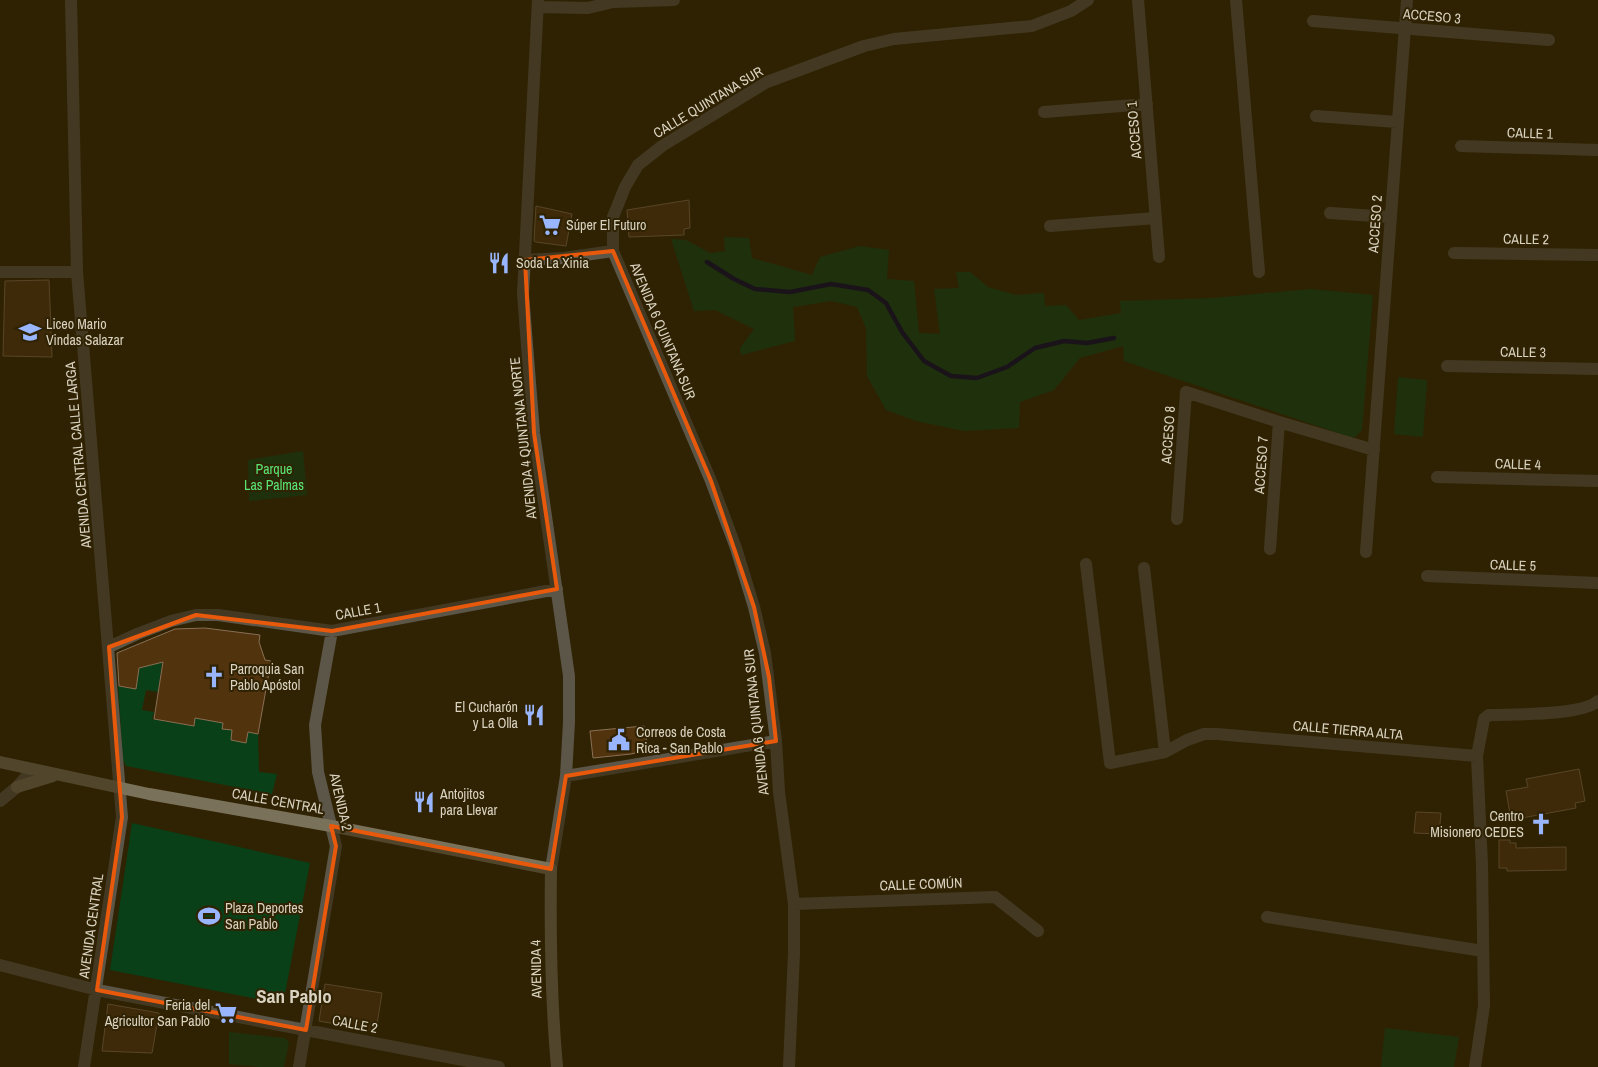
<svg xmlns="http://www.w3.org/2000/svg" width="1598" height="1067" viewBox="0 0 1598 1067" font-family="'Archivo Narrow',sans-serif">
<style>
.green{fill:#094017}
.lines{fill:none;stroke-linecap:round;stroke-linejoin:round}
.stream{stroke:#020034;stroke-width:4.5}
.building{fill:#51330e;stroke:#896f55}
.minor{stroke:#5c5648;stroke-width:12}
.secondary{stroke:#7a715b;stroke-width:12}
.marked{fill:none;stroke:#e8590c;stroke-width:4;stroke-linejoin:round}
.labels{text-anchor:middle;stroke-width:4;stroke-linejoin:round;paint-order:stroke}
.street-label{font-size:14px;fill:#dad3c1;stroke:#302303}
.poi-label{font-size:14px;fill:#dad3c1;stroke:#302303;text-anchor:start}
.park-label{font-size:14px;fill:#59e574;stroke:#302303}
.district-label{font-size:19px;font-weight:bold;fill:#dad3c1;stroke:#302303}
</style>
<rect width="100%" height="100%" fill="#302303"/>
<path class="green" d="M724,237L749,238L752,258L812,275L820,257L860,246L889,250L887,279L914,281L919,333L940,334L934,289L959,288L956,272H970L988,287L1016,295L1044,293L1045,306L1066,305L1079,320L1121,313L1120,301L1213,298L1311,289L1373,295L1362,430L1355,437H1350L1124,361L1123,346L1080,358L1054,390L1020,402L1019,428L964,431L916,421L886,410L867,376L866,328L857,307L832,301L793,307L795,341L741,355L740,348L754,329L715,310L694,311L671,239L686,240L710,253L725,251Z
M1398,377L1427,380L1423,437L1394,434Z
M303,451L307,495L249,501L248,460Z
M163,656L158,692L146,690L142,710L154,712L152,719L194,726L195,718L223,723V729L232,730L231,740L248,732L258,734L259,772L277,774L272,794L126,766L123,760L118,686L136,689L139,668Z
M132,823L310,863L283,1004L110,970Z
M1385,1028L1459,1037L1454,1067H1381Z
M229,1032L285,1038L289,1042L284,1067H260L229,1064Z"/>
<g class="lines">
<path class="stream" d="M707,262L734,279L755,289L790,292L831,284L868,290L886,303L902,332L924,361L951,376L977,378L1007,367L1035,348L1064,341L1087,343L1114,338"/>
</g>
<path class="building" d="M689,200L690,228L684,229V235L629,237L627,210Z
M536,206L572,214L566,246L536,242L534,241Z
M49,280L52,357L3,356L5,281Z
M205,628L260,635L259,642L265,660L271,661L258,734L248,732L246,743L231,740L232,730L222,729L223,723L195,718L194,726L154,719L163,662L139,668L136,689L119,686L117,653L175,629Z
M644,726L648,750L631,754L593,758L590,731Z
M1579,769L1585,801L1575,803L1576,808L1511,820L1506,791L1528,787L1526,779Z
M1416,812L1441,813L1439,834L1414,833Z
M1499,840H1510V843H1516V848L1566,847V870L1507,871V868H1499Z
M325,984L382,993L376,1031L319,1021Z
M108,1004L159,1013L152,1053L102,1051Z"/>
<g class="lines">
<path class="minor" d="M71,0L77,272L122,817L84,1067
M538,0L523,294L534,433L569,676V722L566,776L551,869
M1138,0L1159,257
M1236,0L1259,272
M538,7L588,8L613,2L674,0
M1313,21L1549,40
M1044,112L1147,104
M1316,116L1397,122
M1461,146L1598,150
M1330,213L1390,217
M1050,226L1156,218
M1454,253L1598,255
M525,260L564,258L613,251
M0,272H77
M1447,366L1598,369
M1437,477L1598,481
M1177,519L1186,392L1279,422
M1270,549L1279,422L1374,450
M1366,552L1407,0
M1086,564L1110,763L1165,752L1187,740L1204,734H1217L1477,756
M1144,568L1165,752
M1427,576L1598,583
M109,647L137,634L171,621L196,615H218L332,631L557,589
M566,776L776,741
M0,801L17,787L32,770
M794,904L995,897L1038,931
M1267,917L1483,951
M0,965L97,990L499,1067
M299,1067L336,846L318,772L315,725L332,631
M789,1067L794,953V904L779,792L776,741L765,653L754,607L736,548L711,481L613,251V217L625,187L638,165L662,146L767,82L864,46L894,39L1032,26L1071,11L1088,0
M1475,1067L1484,1006L1482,865L1477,756L1484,719L1489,715C1514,714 1581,716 1598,701"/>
<path class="secondary" d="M0,762L149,794L331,826L551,869C550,936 551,1001 557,1067
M17,787L53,776"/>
</g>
<path d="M0 0H1598V1067H0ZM613,251L711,481L754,607L769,677L776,741L566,776L551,869L331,826L336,846L306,1030L97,990L122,817L109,647L196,615L332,631L557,589L534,433L525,260Z" fill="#302303" fill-opacity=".55" fill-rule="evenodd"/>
<path class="marked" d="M613,251L711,481L754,607L769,677L776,741L566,776L551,869L331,826L336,846L306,1030L97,990L122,817L109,647L196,615L332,631L557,589L534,433L525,260Z"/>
<defs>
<g id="supermarket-bare" transform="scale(1.725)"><path d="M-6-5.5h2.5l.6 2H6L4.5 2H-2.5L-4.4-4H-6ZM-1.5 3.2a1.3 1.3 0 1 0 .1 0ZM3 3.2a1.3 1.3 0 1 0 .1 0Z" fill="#99b5fd" stroke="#302303" stroke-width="2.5" paint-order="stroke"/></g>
<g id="restaurant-bare" transform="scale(1.725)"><path d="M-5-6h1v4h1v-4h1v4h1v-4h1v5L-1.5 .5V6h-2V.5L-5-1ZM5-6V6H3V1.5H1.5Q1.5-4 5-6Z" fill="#99b5fd" stroke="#302303" stroke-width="2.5" paint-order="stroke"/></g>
<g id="school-bare" transform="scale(1.725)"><path d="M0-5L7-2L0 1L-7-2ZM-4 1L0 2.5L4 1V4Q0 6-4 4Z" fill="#99b5fd" stroke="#302303" stroke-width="2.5" paint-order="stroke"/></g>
<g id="church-bare" transform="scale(1.725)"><path d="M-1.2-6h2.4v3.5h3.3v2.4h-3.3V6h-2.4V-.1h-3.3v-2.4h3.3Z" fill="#99b5fd" stroke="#302303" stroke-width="2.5" paint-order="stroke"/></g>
<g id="civic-bare" transform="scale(1.725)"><path d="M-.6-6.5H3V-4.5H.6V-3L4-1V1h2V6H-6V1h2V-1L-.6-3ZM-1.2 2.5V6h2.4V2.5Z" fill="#99b5fd" stroke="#302303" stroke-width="2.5" paint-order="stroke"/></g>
<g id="stadium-bare" transform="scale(1.725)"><path d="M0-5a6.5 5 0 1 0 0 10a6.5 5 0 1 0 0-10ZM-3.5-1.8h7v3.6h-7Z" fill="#99b5fd" stroke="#302303" stroke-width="2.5" paint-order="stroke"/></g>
</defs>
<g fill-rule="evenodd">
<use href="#supermarket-bare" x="550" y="225"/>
<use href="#restaurant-bare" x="499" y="263"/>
<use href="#school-bare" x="30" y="332"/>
<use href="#church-bare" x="214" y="677"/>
<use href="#restaurant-bare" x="534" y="715"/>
<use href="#civic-bare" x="619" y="740"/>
<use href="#restaurant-bare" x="424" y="802"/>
<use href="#church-bare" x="1541" y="824"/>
<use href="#stadium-bare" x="209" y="916"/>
<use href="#supermarket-bare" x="226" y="1013"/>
</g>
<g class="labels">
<g class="street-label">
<text transform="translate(1432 16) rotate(5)" y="5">ACCESO 3</text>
<text transform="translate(708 102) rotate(-31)" y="5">CALLE QUINTANA SUR</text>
<text transform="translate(1134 130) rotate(-95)" y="5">ACCESO 1</text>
<text transform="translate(1530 133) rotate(2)" y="5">CALLE 1</text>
<text transform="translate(1375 224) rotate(-86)" y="5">ACCESO 2</text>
<text transform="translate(1526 239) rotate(1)" y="5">CALLE 2</text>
<text transform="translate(663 331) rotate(67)" y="5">AVENIDA 6 QUINTANA SUR</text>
<text transform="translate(1523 352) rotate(1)" y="5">CALLE 3</text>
<text transform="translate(1168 435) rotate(-86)" y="5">ACCESO 8</text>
<text transform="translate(523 438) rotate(-96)" y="5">AVENIDA 4 QUINTANA NORTE</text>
<text transform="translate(78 455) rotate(-95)" y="5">AVENIDA CENTRAL CALLE LARGA</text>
<text transform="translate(1518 464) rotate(2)" y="5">CALLE 4</text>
<text transform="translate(1261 465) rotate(-86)" y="5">ACCESO 7</text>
<text transform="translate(1513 565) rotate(2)" y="5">CALLE 5</text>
<text transform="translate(358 611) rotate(-10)" y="5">CALLE 1</text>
<text transform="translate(756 722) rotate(-96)" y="5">AVENIDA 6 QUINTANA SUR</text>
<text transform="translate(1348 730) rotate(5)" y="5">CALLE TIERRA ALTA</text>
<text transform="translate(278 801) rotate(10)" y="5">CALLE CENTRAL</text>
<text transform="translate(341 802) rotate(77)" y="5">AVENIDA 2</text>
<text transform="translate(921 884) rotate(-2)" y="5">CALLE COMÚN</text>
<text transform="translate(91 926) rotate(-82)" y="5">AVENIDA CENTRAL</text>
<text transform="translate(536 969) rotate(-91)" y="5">AVENIDA 4</text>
<text transform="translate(355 1024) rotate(11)" y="5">CALLE 2</text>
</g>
<g class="poi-label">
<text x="566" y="230">Súper El Futuro</text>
<text x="516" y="268">Soda La Xinia</text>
<text x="46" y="329">Liceo Mario<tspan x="46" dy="16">Vindas Salazar</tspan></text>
<text x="230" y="674">Parroquia San<tspan x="230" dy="16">Pablo Apóstol</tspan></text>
<text x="518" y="712" text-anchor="end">El Cucharón<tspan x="518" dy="16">y La Olla</tspan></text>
<text x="636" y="737">Correos de Costa<tspan x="636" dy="16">Rica - San Pablo</tspan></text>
<text x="440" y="799">Antojitos<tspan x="440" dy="16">para Llevar</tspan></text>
<text x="1524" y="821" text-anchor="end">Centro<tspan x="1524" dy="16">Misionero CEDES</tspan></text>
<text x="225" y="913">Plaza Deportes<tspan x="225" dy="16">San Pablo</tspan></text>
<text x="210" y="1010" text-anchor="end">Feria del<tspan x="210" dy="16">Agricultor San Pablo</tspan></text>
</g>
<g class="park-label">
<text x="274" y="474">Parque<tspan x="274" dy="16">Las Palmas</tspan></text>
</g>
<g class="district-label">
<text x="294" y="1003">San Pablo</text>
</g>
</g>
</svg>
